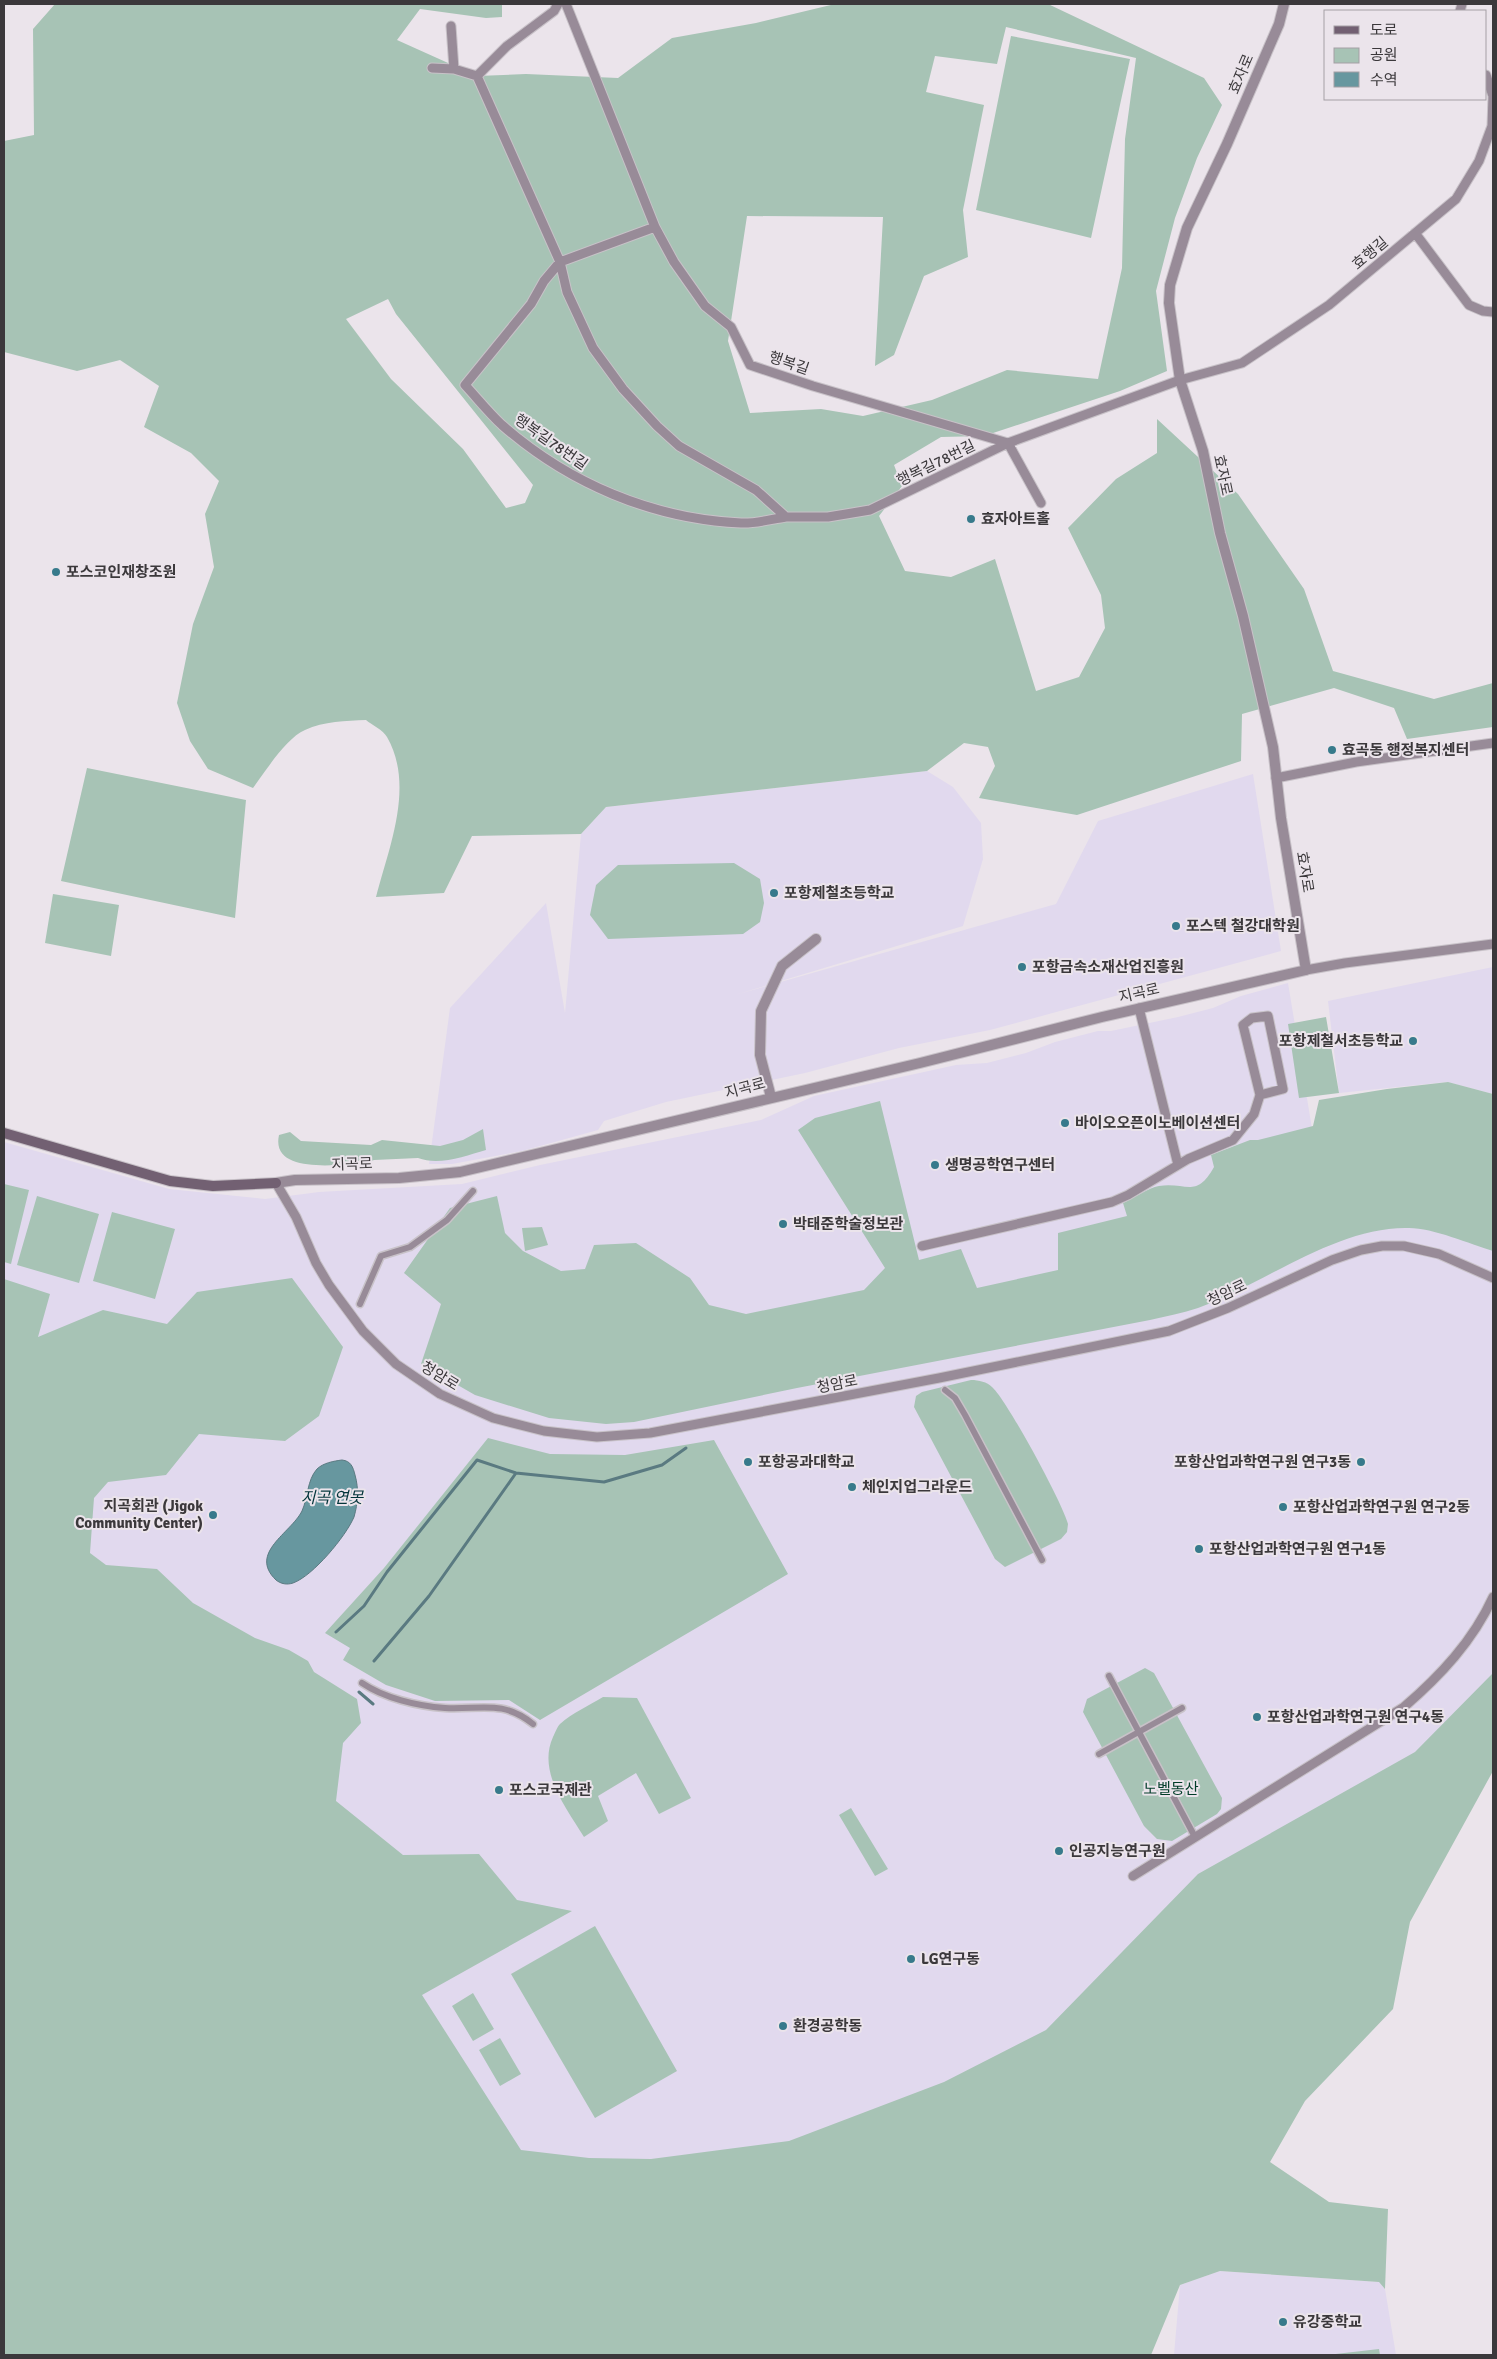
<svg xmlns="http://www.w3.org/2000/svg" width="1497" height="2359" viewBox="0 0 1497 2359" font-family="Signika,'Noto Sans KR',sans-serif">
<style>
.education{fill:#e1d9ee}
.green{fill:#a7c3b5;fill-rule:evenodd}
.water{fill:#67979f;stroke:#5a7a81}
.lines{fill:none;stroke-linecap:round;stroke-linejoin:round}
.stream{stroke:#5a7a81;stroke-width:3}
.pedestrian-casing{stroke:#c8c2c8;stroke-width:9}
.minor-casing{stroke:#c8c2c8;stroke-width:11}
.tertiary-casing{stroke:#c8c2c8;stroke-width:12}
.secondary-casing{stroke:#c8c2c8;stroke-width:12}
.pedestrian{stroke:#988b98;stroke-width:6}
.minor{stroke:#988b98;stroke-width:9}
.tertiary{stroke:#988b98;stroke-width:10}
.secondary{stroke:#726072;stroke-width:10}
.poi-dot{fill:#377a8b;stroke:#ebe4eb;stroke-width:2}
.labels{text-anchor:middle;stroke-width:4;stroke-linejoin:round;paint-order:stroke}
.street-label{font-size:15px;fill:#3b383b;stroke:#ebe4eb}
.poi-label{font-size:15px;font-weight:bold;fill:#3b383b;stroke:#ebe4eb;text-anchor:start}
.park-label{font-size:15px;fill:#013c28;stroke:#ebe4eb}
.water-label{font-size:16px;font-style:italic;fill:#02343a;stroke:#ebe4eb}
</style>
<rect width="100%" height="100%" fill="#ebe4eb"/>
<path class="education" d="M927,771L953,787L981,823L983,859L963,926L735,995L1056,904L1098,821L1253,774L1281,951L990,1030L899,1048L805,1073L666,1102L604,1121L598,1130L522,1151L452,1164H429L450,1008L546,903L565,1013L581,834L606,807Z
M1493,967V1094L1447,1082L1339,1093L1328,1001Z
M1288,983L1317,1159L1493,1163V1725L1043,2143L577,2274L4,2130V1142L169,1189L265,1199L319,1192L462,1184L540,1165L761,1120L814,1096L956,1065L987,1063L1026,1053L1055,1042L1098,1031H1111L1178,1017L1213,1008L1241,996Z
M1220,2271L1379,2282L1385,2289L1396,2355H1174L1180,2285Z"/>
<path class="green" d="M55,4H502V17L486,18L420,9L397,40L477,76L526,74L618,78L672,38L756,23L835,4H1048L1204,78L1222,105L1197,158L1175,218L1156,291L1167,371L1120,391L984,436L941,437L894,465L902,486L879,516L905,571L951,577L995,559L1036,691L1079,677L1105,628L1101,595L1068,528L1116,479L1157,453V419L1238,494L1304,589L1333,671L1434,699L1493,683V727L1407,739L1394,708L1334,688L1242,714L1241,761L1077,815L979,798L995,766L988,747L964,743L927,771L606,807L581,834L472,836L444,893L376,897C389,847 415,786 387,737C383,730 372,725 366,720C346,721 324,721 305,730C286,738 265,772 253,788L208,769L190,741L177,703L193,624L214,567L205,514L219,481L191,453L144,427L159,386L120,360L77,371L4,352V141L34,135L33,29ZM1006,27L1136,58L1125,139L1122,268L1098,379L1007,370L932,400L863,416L821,409L750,413L728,341L747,216L883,217L875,366L894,355L924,276L968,257L963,210L984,105L926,92L935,56L997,64ZM388,299L396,314L533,485L525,503L506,508L463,449L391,379L346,319Z
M1011,36L1130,59L1091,238L976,210Z
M87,768L246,800L235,918L61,881Z
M734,863L760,879L764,903L760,922L743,934L608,939L590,915L596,885L618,865Z
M53,894L119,905L111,956L45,943Z
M1326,1017L1339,1093L1299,1098L1288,1024Z
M1448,1082L1493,1094V1251C1470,1244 1433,1228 1409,1228C1337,1226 1264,1284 1198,1308C1183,1313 1166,1316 1150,1320L797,1388L634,1422L606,1424L549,1418L475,1395L421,1364L441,1304L404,1273L450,1208L497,1196L505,1233L523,1251L561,1271L585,1269L594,1245L636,1243L690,1278L709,1305L746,1314L864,1290L885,1268L798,1130L815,1118L880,1101L919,1260L961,1249L977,1288L1058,1270V1233L1127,1216L1123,1203C1134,1198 1148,1188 1159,1186C1187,1182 1196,1199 1214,1167L1211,1155L1250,1140H1258L1313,1126L1319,1100L1387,1089Z
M483,1129L486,1150C465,1156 439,1166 418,1158L374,1160L366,1163C343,1164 270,1176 279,1135L290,1132L301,1141L371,1145L382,1140L440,1146L463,1140Z
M4,1184L29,1190L11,1264L4,1262Z
M37,1196L99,1214L79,1283L17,1265Z
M112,1212L175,1229L155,1299L93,1281Z
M542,1227L548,1245L525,1251L522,1228Z
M292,1278L343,1347L319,1416L285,1441L199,1434L166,1475L108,1482L94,1498L90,1553L106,1565L157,1569L193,1603L255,1638L289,1650L308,1661L314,1672L357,1699L361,1723L343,1743L336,1801L403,1855L479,1854L517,1900L572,1911L422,1995L521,2150L589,2158L651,2159L789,2141L944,2082L1046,2030L1198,1874L1415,1752L1493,1673V1771L1410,1922L1393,2009L1305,2101L1270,2162L1329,2202L1388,2209L1385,2289L1379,2282L1220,2271L1180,2285L1151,2355H4V1279L50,1294L38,1337L103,1310L167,1324L197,1292Z
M971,1380C979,1380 987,1382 992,1387C1007,1400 1063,1504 1068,1524L1067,1532L1061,1539L1005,1567L995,1559L914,1407L916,1396L922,1392Z
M488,1438L550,1454L625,1455L714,1440L788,1574L540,1720L509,1700L435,1701L386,1685L343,1660L350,1648L325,1633L384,1568Z
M1145,1668L1154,1673L1222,1798L1221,1809L1217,1814L1172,1841L1157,1839L1144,1826L1083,1712L1087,1699Z
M603,1697L637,1698L691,1798L659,1814L636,1773L598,1796L608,1821L584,1837C567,1809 537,1772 553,1737C555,1733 557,1727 560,1724C572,1713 590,1705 603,1697Z
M851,1808L888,1869L875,1876L839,1815Z
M595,1926L677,2071L595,2118L511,1974Z
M473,1993L494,2029L473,2041L452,2006Z
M500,2038L521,2074L500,2086L479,2050Z
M1379,2349L1380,2355H1327Z"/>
<path class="water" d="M342,1460C351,1461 353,1467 355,1475C359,1489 358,1503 354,1517C346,1536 313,1576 293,1583C287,1585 281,1584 276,1580C248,1553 291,1533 302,1511C308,1498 307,1480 317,1469C323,1463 334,1461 342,1460Z"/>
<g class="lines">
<path class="stream" d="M336,1632L364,1606L387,1572L477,1460L516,1473L604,1482L662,1465L686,1448
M374,1661L429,1596L516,1473
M359,1692L373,1704"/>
<g class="pedestrian-casing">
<path id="pedestrian" d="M360,1304L381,1256L410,1247L447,1220L473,1191
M945,1390L955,1398L965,1415L1042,1560
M1109,1676L1195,1837
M362,1683C384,1698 417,1706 445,1708C480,1710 502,1699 533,1724
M1099,1754L1182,1708"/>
</g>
<g class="minor-casing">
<path id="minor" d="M566,4L655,227L674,262L705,306L731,327L750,365L813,386L1008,443L1180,380L1242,363L1329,305L1456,199L1479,161L1492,126L1493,96L1486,75
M1460,11L1462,4
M451,26L454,69L477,76
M432,68L454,69
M477,76L560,262L567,292L593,348L623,389L657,426L679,446L756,490L786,517H828L870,510L1008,443L1041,503
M477,76L507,46L554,11L558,4
M655,227L560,262L544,281L531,304L465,385C477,398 489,413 502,425C568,483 652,519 741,523C755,524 772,519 786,517
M1415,233L1469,305L1483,311L1493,312
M1276,778L1356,762L1493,743
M1306,970L1345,963L1493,944
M1139,1008L1178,1165
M276,1183L296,1217L316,1263L329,1285L363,1331L396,1364L440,1394L493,1418L544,1431L597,1437L650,1433L939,1378L1169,1331L1228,1308L1332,1260L1361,1250L1382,1246H1404L1439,1254L1493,1278
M922,1246L1112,1202L1128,1195L1188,1159L1233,1140L1254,1114L1260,1095L1283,1089L1268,1016L1252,1018L1243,1025L1260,1095
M1133,1876L1404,1707C1440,1676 1473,1641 1493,1597"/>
</g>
<g class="tertiary-casing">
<path id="tertiary" d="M771,1097L760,1055L761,1011L782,966L816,939
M276,1183L295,1180L399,1178L460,1172L920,1063L1102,1017L1306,970L1281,818L1273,747L1243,616L1220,533L1203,451L1180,380L1169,303L1170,285L1187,228L1227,144L1279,24L1284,4"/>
</g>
<g class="secondary-casing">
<path id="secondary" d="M4,1133L170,1181L213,1186L276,1183"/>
</g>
<use href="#pedestrian" class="pedestrian"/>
<use href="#minor" class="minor"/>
<use href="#tertiary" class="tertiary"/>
<use href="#secondary" class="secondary"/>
</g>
<g class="poi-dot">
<circle cx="971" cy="519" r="5"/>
<circle cx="56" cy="572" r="5"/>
<circle cx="1332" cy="750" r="5"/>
<circle cx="774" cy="893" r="5"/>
<circle cx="1176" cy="926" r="5"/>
<circle cx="1022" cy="967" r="5"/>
<circle cx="1413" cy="1041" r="5"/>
<circle cx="1065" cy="1123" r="5"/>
<circle cx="935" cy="1165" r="5"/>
<circle cx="783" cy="1224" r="5"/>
<circle cx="748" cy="1462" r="5"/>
<circle cx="1361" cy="1462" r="5"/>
<circle cx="852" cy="1487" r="5"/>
<circle cx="1283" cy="1507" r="5"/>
<circle cx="213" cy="1515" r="5"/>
<circle cx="1199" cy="1549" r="5"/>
<circle cx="1257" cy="1717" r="5"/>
<circle cx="499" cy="1790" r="5"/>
<circle cx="1059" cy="1851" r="5"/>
<circle cx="911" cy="1959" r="5"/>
<circle cx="783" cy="2026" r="5"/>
<circle cx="1283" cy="2322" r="5"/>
</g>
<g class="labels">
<g class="street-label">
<text transform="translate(1241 74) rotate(-67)" y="5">효자로</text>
<text transform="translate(1370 253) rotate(-40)" y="5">효행길</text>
<text transform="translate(789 363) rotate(19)" y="5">행복길</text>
<text transform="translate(551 442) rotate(35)" y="5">행복길78번길</text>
<text transform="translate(936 463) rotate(-26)" y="5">행복길78번길</text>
<text transform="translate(1223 475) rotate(78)" y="5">효자로</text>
<text transform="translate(1305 872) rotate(81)" y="5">효자로</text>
<text transform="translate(1139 993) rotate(-13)" y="5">지곡로</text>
<text transform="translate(745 1088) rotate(-15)" y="5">지곡로</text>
<text transform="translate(352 1164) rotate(-2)" y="5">지곡로</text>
<text transform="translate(1227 1293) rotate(-25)" y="5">청암로</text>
<text transform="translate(440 1376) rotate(31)" y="5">청암로</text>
<text transform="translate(837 1384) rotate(-11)" y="5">청암로</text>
</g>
<g class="poi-label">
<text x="981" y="524">효자아트홀</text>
<text x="66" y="577">포스코인재창조원</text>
<text x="1342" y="755">효곡동 행정복지센터</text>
<text x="784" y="898">포항제철초등학교</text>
<text x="1186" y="931">포스텍 철강대학원</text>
<text x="1032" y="972">포항금속소재산업진흥원</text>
<text x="1403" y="1046" text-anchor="end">포항제철서초등학교</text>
<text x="1075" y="1128">바이오오픈이노베이션센터</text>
<text x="945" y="1170">생명공학연구센터</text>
<text x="793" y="1229">박태준학술정보관</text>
<text x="758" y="1467">포항공과대학교</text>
<text x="1351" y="1467" text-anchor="end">포항산업과학연구원 연구3동</text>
<text x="862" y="1492">체인지업그라운드</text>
<text x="203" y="1511" text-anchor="end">지곡회관 (Jigok<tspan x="203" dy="17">Community Center)</tspan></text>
<text x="1293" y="1512">포항산업과학연구원 연구2동</text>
<text x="1209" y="1554">포항산업과학연구원 연구1동</text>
<text x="1267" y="1722">포항산업과학연구원 연구4동</text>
<text x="509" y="1795">포스코국제관</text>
<text x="1069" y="1856">인공지능연구원</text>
<text x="921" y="1964">LG연구동</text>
<text x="793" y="2031">환경공학동</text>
<text x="1293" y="2327">유강중학교</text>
</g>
<g class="park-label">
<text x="1171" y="1794">노벨동산</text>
</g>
<g class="water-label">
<text x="332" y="1503">지곡 연못</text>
</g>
</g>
<rect width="1497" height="2359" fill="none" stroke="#3b383b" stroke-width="10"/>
<rect x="1324" y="10" width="162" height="90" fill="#ebe4eb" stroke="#a59fa5"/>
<rect x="1334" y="26" width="25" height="8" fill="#726072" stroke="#a59fa5"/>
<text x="1370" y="35" font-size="15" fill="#3b383b">도로</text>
<rect x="1334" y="48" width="25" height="15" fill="#a7c3b5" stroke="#a59fa5"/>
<text x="1370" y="60" font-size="15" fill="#3b383b">공원</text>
<rect x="1334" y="72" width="25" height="15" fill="#67979f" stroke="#a59fa5"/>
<text x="1370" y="85" font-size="15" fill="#3b383b">수역</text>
</svg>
